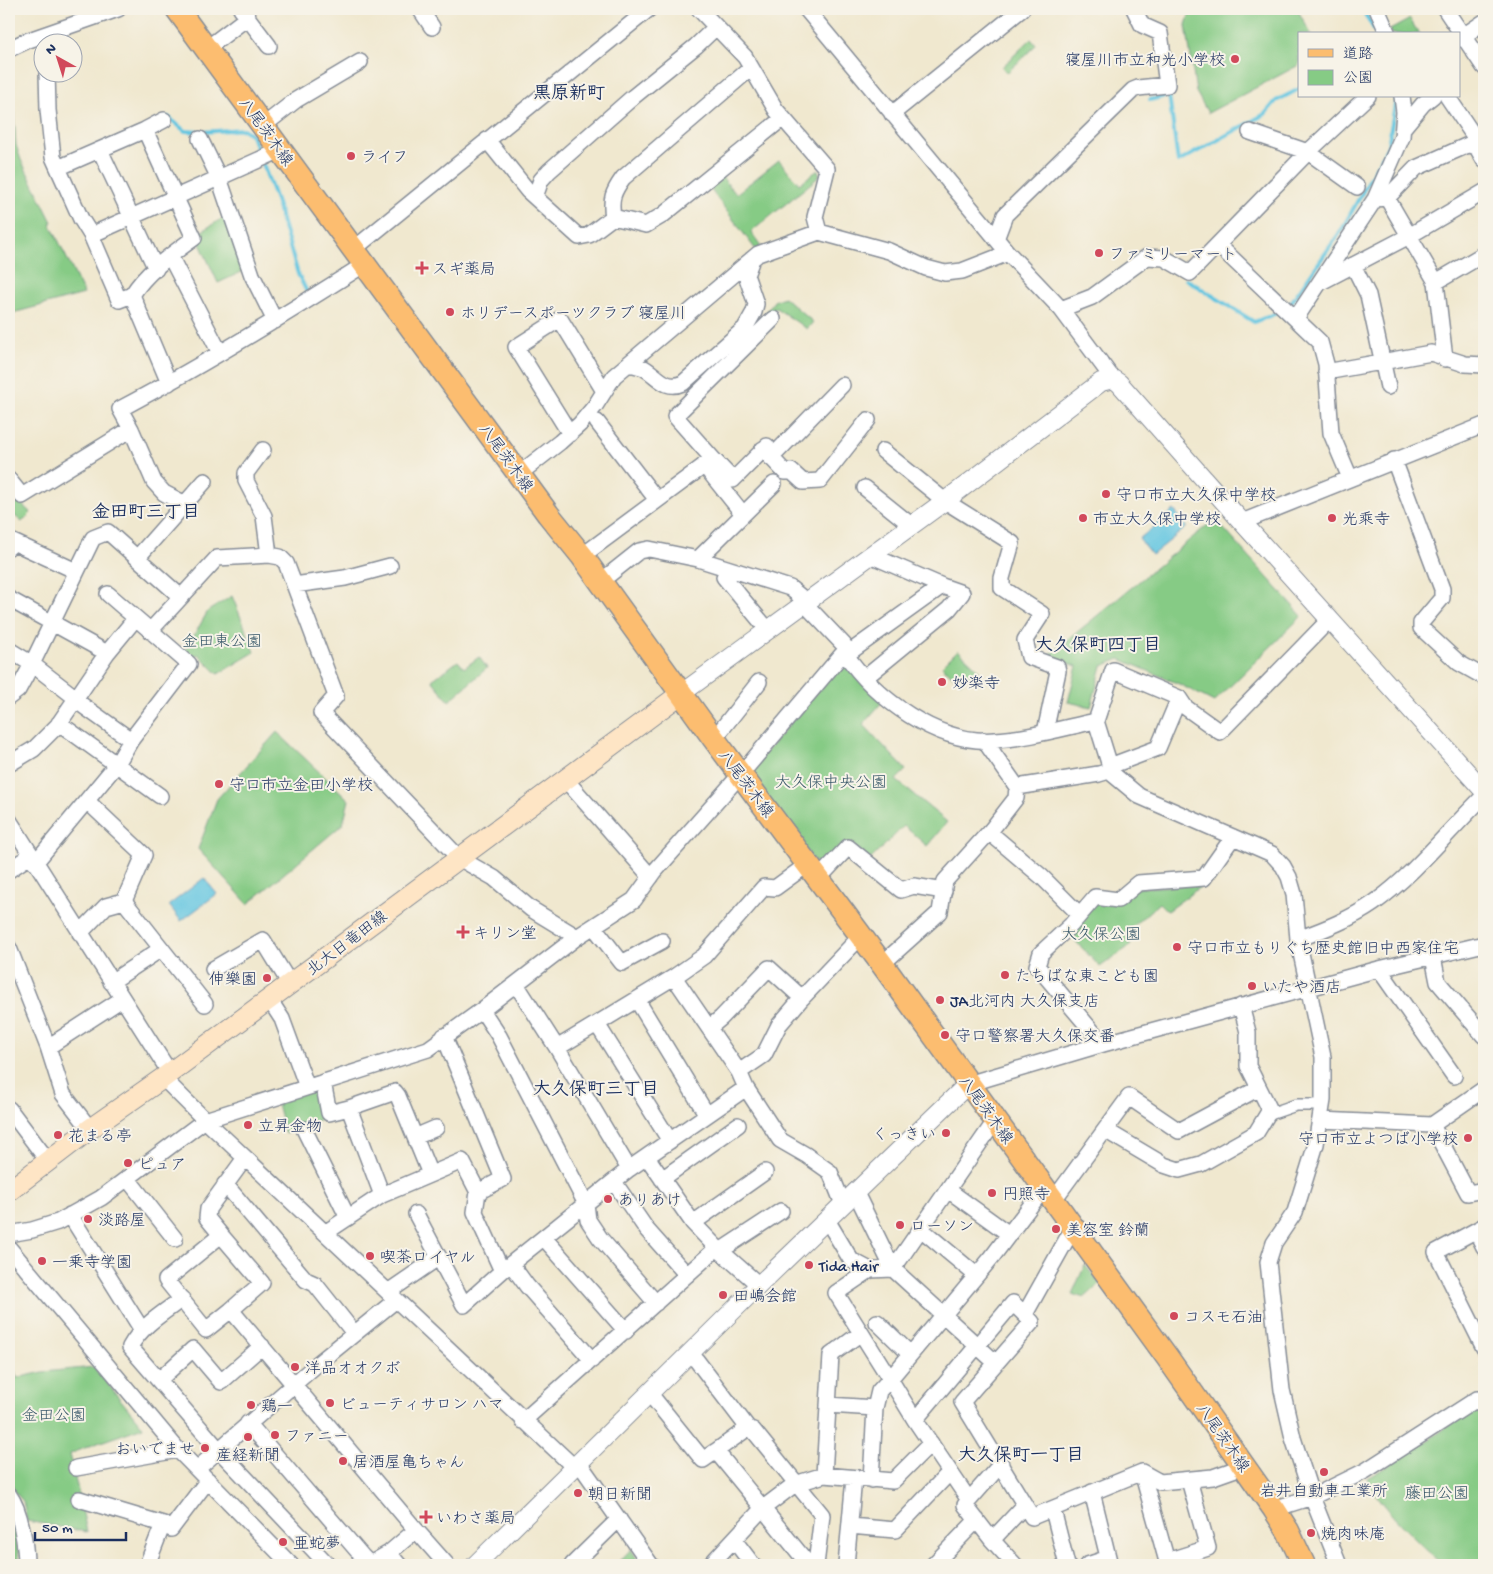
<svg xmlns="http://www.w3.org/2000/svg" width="1493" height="1574" viewBox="0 0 1493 1574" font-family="'Gochi Hand','Klee One',sans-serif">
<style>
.green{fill:#86cb85;stroke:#507d72}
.water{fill:#63c6e1;stroke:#3f7aa0}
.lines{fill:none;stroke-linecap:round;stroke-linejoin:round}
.stream{stroke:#63c6e1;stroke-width:4}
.pedestrian-casing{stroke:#868c96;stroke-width:14}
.minor-casing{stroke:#868c96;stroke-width:18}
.tertiary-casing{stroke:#868c96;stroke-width:20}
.secondary-casing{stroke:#868c96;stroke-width:22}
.primary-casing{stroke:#868c96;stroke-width:25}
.pedestrian{stroke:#fff;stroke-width:11}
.minor{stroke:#fff;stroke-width:15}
.tertiary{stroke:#fff;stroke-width:18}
.secondary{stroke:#fee5c5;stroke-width:20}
.primary{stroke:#fcbd6f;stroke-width:22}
.poi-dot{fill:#d1495b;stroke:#f7f3e8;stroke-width:2}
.labels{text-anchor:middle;stroke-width:4;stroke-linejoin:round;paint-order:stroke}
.poi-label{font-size:16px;fill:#1b2f5e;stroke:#f7f3e8;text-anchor:start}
.street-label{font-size:16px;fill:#1b2f5e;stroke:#f7f3e8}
.park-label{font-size:16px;fill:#365668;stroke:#f7f3e8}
.neighbourhood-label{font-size:18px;font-weight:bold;fill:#1b2f5e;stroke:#f7f3e8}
</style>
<rect width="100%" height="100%" fill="#f7f3e8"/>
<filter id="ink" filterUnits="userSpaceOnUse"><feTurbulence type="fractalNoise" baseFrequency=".02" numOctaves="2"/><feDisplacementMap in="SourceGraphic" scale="10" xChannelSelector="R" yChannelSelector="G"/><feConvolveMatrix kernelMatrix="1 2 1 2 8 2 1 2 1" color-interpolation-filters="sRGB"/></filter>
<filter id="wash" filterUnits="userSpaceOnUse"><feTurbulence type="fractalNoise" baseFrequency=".0096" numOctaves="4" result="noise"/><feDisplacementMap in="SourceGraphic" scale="20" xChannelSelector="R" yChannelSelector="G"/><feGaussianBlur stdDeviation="1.12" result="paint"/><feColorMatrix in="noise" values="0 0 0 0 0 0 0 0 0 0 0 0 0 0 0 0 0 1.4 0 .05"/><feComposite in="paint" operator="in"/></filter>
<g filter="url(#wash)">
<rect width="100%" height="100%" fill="#f0e8cf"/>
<path class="green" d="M1191,9H1297L1311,34H1299V65L1208,113L1196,92L1186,25Z
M1410,19L1419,34H1392L1390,30Z
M1031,39L1036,45L1007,73L1002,67Z
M10,56L16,145L21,160L52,222L50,223L84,294L9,314V57Z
M779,160L799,184L818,170L820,176L751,232L761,246L756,250L708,186L721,176L736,194Z
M229,214L248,269L218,283L196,235Z
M784,297L813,322L807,329L776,308L765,318L764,316L774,301Z
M9,493L31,513L22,522L9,511Z
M1215,519L1302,616L1214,702L1179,684L1120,659L1102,666L1091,707L1068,702L1077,666L1048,656Z
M232,596L255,652L218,674L198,654L193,658L185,651L208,611Z
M958,650L982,673L972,683L966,677L961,683L942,666Z
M479,657L487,668L449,701L432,680L458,661L464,668Z
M843,659L884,700L863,724L906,770L896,780L947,822L927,846L904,826L870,860L849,842L821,870L748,774Z
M277,732L349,800L343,824L248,904L198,849L217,799Z
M1191,885L1200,887L1167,911L1159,903L1125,933L1131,945L1100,967L1069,934L1094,905L1138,888Z
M322,1089L323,1118L285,1134L276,1100Z
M1085,1265L1100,1284L1084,1298L1072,1294Z
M9,1353L17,1378L43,1372L94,1367L143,1427L95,1444L70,1454L87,1532L27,1521L23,1501L9,1486Z
M1477,1412L1484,1419V1565H1442C1419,1542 1378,1507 1367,1478L1398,1460L1467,1414Z
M9,1502L12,1507L20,1565H9Z
M631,1549L641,1565H616Z"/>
<path class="water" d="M1174,510L1187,527L1152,555L1139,539Z
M204,878L217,894L181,921L169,905Z"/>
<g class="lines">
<path class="stream" d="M1362,9L1377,34
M1150,100L1169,95L1178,162L1265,114L1276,101L1299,89
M168,117L185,131L202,132L243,129L252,135L259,155
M262,162L276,200L298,274L309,296
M1186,279L1254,322L1282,311
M1288,307L1341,231L1388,146L1396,99"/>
</g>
</g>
<g filter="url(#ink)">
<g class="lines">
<g class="pedestrian-casing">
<path id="pedestrian" d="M1267,1115L1296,1105H1322"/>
</g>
<g class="minor-casing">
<path id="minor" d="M241,9L269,46
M420,9L432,27
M699,9L745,57L776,110L827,169L815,217L819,232
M806,9L1008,253L1061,309L1113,379
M1377,9L1388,34
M1445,9L1484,67
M1459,39L1484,22
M9,49L26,41L118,9
M206,49L248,17
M47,72L48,110L53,157L81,219L91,235L119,300L132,295L169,383
M1447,96L1480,145
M892,114L1022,9
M263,126L296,100L360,62
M1403,128L1423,104L1433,96
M1250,132L1308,152L1357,187
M200,139L219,178L252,275L275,321
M487,140L528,191L579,237L589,235L613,217L646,225L663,215L783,118
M1476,146L1484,160
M100,150L156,269
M58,168L145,130L164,120
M535,197L541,180L549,171L633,97L696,46L716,27
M1387,198L1436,282L1445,359
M1375,199L1402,137L1404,112L1402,96
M613,217C610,199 613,192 623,178L751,68
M91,235L281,150
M996,239L1005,215L1133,90L1138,88L1167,85L1160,33L1142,25L1134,9
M1218,245L1320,342L1326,364L1331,433L1350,478
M354,249L649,9
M170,256L220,353
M1353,265L1368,295L1388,387
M1321,282L1409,236L1484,192
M1436,282L1484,254
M132,295C146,272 172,254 194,238L145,130
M1061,309L1092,297L1147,257L1164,258L1190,273L1308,152L1368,96
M1296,318L1375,199L1387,198L1416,168L1468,145L1476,146L1484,143
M628,364C633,365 639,366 644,368C658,376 665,391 683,383L745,328L754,312L756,304L746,275L752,259
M1326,372L1431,353L1465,364L1484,365
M597,422L657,500
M570,434L516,347L560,319L604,391
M763,449L785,472L791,471L803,482L820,481L868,420
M263,450L246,473V481L264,516L269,555L280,557L286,563L336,696L321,713L459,858L494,878L531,909L577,937
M883,451L945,501L1012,543L1002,578V588L1042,614L1025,640L1029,657L1057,667L1058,671L1045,732
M771,458L842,385
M713,459L675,416L773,319
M1394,460L1442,589V598L1421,623V628L1459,663L1484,677
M704,465L743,514
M519,474L560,442L580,424L595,406L614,376L758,254L819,232L889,251L926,268L945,273L962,271L1008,253
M9,480L22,496L131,429
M865,488L911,525
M185,504L164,493L154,482L131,429L120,409C204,365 285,315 365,264
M1242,522L1484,425
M9,547L13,542L76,571
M582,556L713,459L733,480L767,446
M137,558L205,481
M698,559L774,484
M733,570L724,577L768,630
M600,582L639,551L649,549L698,559L790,588L807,602
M294,585L345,578L390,566
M9,599L107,653
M804,603L844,645V652
M1330,619L1220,732L1185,707L1179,698L1113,670L1096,721L1110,766L1109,771L1139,796L1272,854L1283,866L1289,877L1294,894L1298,939L1323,1057V1100L1316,1144L1295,1212L1274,1243L1268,1262L1282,1390L1293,1438L1312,1497L1339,1565
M150,631L217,558L269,555
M9,650L32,664L76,698
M846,655L942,586L870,555
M866,677L949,609L962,593L942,586
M9,697L18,690L32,664L93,538L108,532L181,597
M75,700L131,740
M59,723L160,796
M714,739L759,682
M9,764L34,749L58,725L107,653L135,619
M1110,766L1158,748L1179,698
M565,779L651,877
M1017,787L1099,774L1109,771
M87,801L144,855L124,901L205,1004
M9,820L170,1073
M989,832L1042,877L1079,914
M35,863L117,764L131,740L189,664L108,594
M9,870L30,856
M818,879L848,847L901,890L914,886L944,891
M594,927L622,963L662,941
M80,933L106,906L124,901
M1298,939C1325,929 1351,919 1374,903C1416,873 1448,831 1484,796
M9,948L48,1047L63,1094L90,1129
M1433,957L1438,982L1484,1036
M882,964L940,912L945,881L992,829L1016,798L1017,787L984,740
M213,969L263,940L290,984
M1379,969L1454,1076
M674,977L739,1072
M111,982L161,949
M516,984L557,1048L629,1169
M269,999L282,1019L307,1087
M637,1000L707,1115
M482,1010L499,1036L586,1204L588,1220L600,1238L656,1303
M597,1024L670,1141
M709,1028L721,1018L769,968L802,998
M444,1036L503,1179L478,1192L475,1212L502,1271
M1103,1044L1037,966L1041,953L1071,925L1095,897L1118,900L1138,883L1204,878L1233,837
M48,1047L122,999
M557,1048L674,977L704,956L764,887L775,888L808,864
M163,1078L205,1120L574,1467
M323,1082L329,1113L349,1108L395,1092L398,1096L430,1174
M968,1084L1103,1044L1379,969L1484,944
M746,1088L780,1140L806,1155L830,1172L843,1204
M349,1108L382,1195
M9,1109L48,1161
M1320,1120L1432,1125L1468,1193L1484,1190
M1432,1125L1484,1089
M304,1129L348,1218
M1105,1130L1164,1165L1179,1170L1201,1164L1256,1133L1270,1110L1248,1066V1032L1241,1006
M415,1137L436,1128
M647,1157L693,1223L717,1248L759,1285
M127,1178L175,1239
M662,1179L738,1125
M614,1182L647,1230L687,1275
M225,1184L306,1280L315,1284L354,1333
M948,1190L1009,1234
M855,1191L893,1269L996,1363
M1053,1201L1129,1097L1179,1131L1259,1088
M416,1214L464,1305L502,1271L629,1169L746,1088L739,1072L764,1055L779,1025L802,998L861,936
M70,1215L142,1330
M827,1220L851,1260L870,1270
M693,1223L765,1172
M1484,1226L1436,1252L1484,1348
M921,1229L976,1275
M1476,1231L1484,1247
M325,1233L382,1195L462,1161L478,1192
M9,1234L32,1230L58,1222L101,1198L205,1120L428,1049L482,1010L577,937L634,900L655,871L741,774L844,652C875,698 937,745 995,740C1029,738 1063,728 1096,721
M221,1235L207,1218L208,1209L245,1158
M544,1238L626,1331
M9,1248L178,1450L291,1565
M720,1251L781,1211
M511,1264L527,1286L592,1360
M893,1269L995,1121
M388,1292L439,1257
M182,1299C163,1313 141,1326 130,1347L218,1449L328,1565
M231,1310L206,1330L166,1280L221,1235L262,1283L231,1310L416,1530L389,1553
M1025,1314L1073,1228
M877,1322L910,1354
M691,1353L748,1428L753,1430L822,1515L816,1565
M159,1380L193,1349L221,1382L262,1346
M650,1394L703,1460L716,1451L809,1565
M828,1405L875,1408
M915,1420L1013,1303L1032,1322L962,1402L1032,1517L1142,1472L1160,1482L1213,1477L1244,1466
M523,1421L717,1248
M248,1423L362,1556L370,1564L389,1553L399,1565
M716,1451L748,1428
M579,1463L651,1565
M1001,1464L965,1505L992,1540L1015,1565
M76,1468L178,1450
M197,1469L316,1365L396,1300
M1142,1472L1168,1565
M824,1475L831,1355L861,1333
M871,1480L875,1408L879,1391L890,1379L836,1293L870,1270L893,1269
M1092,1492L1110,1565
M9,1495C21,1511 26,1546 26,1565
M79,1499L163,1524
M969,1500L915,1420L890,1379L992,1257L1044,1188
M1274,1509L1312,1497L1365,1471L1477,1399L1484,1407
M1053,1510L1067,1565
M850,1526L895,1530L950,1472
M416,1530L447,1565
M734,1540L753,1565
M992,1540L1024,1506
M1167,1561L1208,1548L1189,1480
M147,1565L163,1524L171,1529L208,1480
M572,1565L619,1519
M710,1565L762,1509L795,1484L824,1475L893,1481L931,1443
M846,1565L854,1478
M933,1565L977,1520
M1087,1565L1108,1558"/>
</g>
<g class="tertiary-casing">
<path id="tertiary" d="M682,693L945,501L1101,382L1113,379L1119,383L1242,522L1484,791
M475,1565L759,1285L968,1084"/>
</g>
<g class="secondary-casing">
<path id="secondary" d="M9,1191L90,1129L163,1078L682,693"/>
</g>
<g class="primary-casing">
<path id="primary" d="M177,9L548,514L582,556L714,739L882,964L1167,1357L1274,1509L1288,1531L1304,1565"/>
</g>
<use href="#pedestrian" class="pedestrian"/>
<use href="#minor" class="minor"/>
<use href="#tertiary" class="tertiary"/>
<use href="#secondary" class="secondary"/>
<use href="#primary" class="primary"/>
</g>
</g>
<g class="poi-dot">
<circle cx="1235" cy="59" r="5"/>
<circle cx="351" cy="156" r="5"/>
<circle cx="1099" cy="253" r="5"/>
<path d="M419.5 260.5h5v5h5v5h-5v5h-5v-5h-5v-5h5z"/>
<circle cx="450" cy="312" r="5"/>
<circle cx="1106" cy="494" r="5"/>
<circle cx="1083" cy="518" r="5"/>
<circle cx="1332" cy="518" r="5"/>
<circle cx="942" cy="682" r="5"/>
<circle cx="219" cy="784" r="5"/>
<path d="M460.5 924.5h5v5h5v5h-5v5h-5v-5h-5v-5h5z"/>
<circle cx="1177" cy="947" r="5"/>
<circle cx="1005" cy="975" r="5"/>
<circle cx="267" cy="978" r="5"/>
<circle cx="1252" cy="986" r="5"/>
<circle cx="940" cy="1000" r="5"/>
<circle cx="945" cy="1035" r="5"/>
<circle cx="248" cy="1125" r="5"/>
<circle cx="946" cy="1133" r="5"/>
<circle cx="58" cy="1135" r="5"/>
<circle cx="1468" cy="1138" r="5"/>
<circle cx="128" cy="1163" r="5"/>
<circle cx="992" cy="1193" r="5"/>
<circle cx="608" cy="1199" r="5"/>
<circle cx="88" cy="1219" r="5"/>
<circle cx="900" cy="1225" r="5"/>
<circle cx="1056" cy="1229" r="5"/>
<circle cx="370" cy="1256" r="5"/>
<circle cx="42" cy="1261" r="5"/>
<circle cx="809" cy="1265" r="5"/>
<circle cx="723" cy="1295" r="5"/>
<circle cx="1174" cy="1316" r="5"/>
<circle cx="295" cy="1367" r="5"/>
<circle cx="330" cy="1403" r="5"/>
<circle cx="251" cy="1405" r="5"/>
<circle cx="275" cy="1435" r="5"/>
<circle cx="248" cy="1437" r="5"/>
<circle cx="205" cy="1448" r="5"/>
<circle cx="343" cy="1461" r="5"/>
<circle cx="1324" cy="1472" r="5"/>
<circle cx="578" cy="1493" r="5"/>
<path d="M423.5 1509.5h5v5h5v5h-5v5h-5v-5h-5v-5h5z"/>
<circle cx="1311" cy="1533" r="5"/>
<circle cx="283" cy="1542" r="5"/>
</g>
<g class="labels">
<g class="poi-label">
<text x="1225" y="65" text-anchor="end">寝屋川市立和光小学校</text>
<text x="361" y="162">ライフ</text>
<text x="1109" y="259">ファミリーマート</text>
<text x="432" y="274">スギ薬局</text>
<text x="460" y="318">ホリデースポーツクラブ 寝屋川</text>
<text x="1116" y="500">守口市立大久保中学校</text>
<text x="1093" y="524">市立大久保中学校</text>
<text x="1342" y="524">光乘寺</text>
<text x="952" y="688">妙楽寺</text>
<text x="229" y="790">守口市立金田小学校</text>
<text x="473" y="938">キリン堂</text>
<text x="1187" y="953">守口市立もりぐち歴史館旧中西家住宅</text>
<text x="1015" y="981">たちばな東こども園</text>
<text x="257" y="984" text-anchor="end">伸樂園</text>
<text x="1262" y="992">いたや酒店</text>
<text x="950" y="1006">JA北河内 大久保支店</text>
<text x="955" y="1041">守口警察署大久保交番</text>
<text x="258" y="1131">立昇金物</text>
<text x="936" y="1139" text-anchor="end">くっきい</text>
<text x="68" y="1141">花まる亭</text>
<text x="1458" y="1144" text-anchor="end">守口市立よつば小学校</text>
<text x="138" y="1169">ピュア</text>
<text x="1002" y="1199">円照寺</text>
<text x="618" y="1205">ありあけ</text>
<text x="98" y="1225">淡路屋</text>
<text x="910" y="1231">ローソン</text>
<text x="1066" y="1235">美容室 鈴蘭</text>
<text x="380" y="1262">喫茶ロイヤル</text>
<text x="52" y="1267">一乗寺学園</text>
<text x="819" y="1271">Tida Hair</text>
<text x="733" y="1301">田嶋会館</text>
<text x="1184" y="1322">コスモ石油</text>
<text x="305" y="1373">洋品オオクボ</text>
<text x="340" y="1409">ビューティサロン ハマ</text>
<text x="261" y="1411">鶏一</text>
<text x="285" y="1441">ファニー</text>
<text x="195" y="1454" text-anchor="end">おいでませ</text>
<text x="248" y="1460" text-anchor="middle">産経新聞</text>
<text x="353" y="1467">居酒屋亀ちゃん</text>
<text x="1324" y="1496" text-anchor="middle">岩井自動車工業所</text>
<text x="588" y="1499">朝日新聞</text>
<text x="436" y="1523">いわさ薬局</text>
<text x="1321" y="1539">焼肉味庵</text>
<text x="293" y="1548">亜蛇夢</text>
</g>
<g class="street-label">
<text transform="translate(267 131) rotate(54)" y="6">八尾茨木線</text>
<text transform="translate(507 457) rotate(54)" y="6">八尾茨木線</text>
<text transform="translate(747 783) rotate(53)" y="6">八尾茨木線</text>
<text transform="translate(346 942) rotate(-37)" y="6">北大日竜田線</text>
<text transform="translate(987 1109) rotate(54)" y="6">八尾茨木線</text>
<text transform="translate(1224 1437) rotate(55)" y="6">八尾茨木線</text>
</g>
<g class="park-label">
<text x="222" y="646">金田東公園</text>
<text x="831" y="787">大久保中央公園</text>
<text x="1101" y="939">大久保公園</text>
<text x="54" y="1420">金田公園</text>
<text x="1437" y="1498">藤田公園</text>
</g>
<g class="neighbourhood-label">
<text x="569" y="98">黒原新町</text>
<text x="146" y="517">金田町三丁目</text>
<text x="1098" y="650">大久保町四丁目</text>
<text x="596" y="1094">大久保町三丁目</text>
<text x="1021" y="1460">大久保町一丁目</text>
</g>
</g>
<rect width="1493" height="1574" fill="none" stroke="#f7f3e8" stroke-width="30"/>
<rect x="1298" y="32" width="162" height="65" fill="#f7f3e8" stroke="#9fa5b1"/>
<rect x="1308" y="49" width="25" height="8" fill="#fcbd6f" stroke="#9fa5b1"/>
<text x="1343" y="58" font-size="15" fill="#1b2f5e">道路</text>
<rect x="1308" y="70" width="25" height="15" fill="#86cb85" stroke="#9fa5b1"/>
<text x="1343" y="82" font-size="15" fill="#1b2f5e">公園</text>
<g transform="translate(58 58) rotate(321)"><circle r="24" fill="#f7f3e8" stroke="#9fa5b1"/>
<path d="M0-4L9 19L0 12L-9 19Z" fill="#d1495b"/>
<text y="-8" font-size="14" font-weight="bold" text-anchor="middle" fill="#1b2f5e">N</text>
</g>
<path d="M35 1532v8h91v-8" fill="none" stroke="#1b2f5e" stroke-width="2.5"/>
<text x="42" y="1532" font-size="15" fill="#1b2f5e" stroke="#f7f3e8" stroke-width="4" paint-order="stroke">50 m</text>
</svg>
